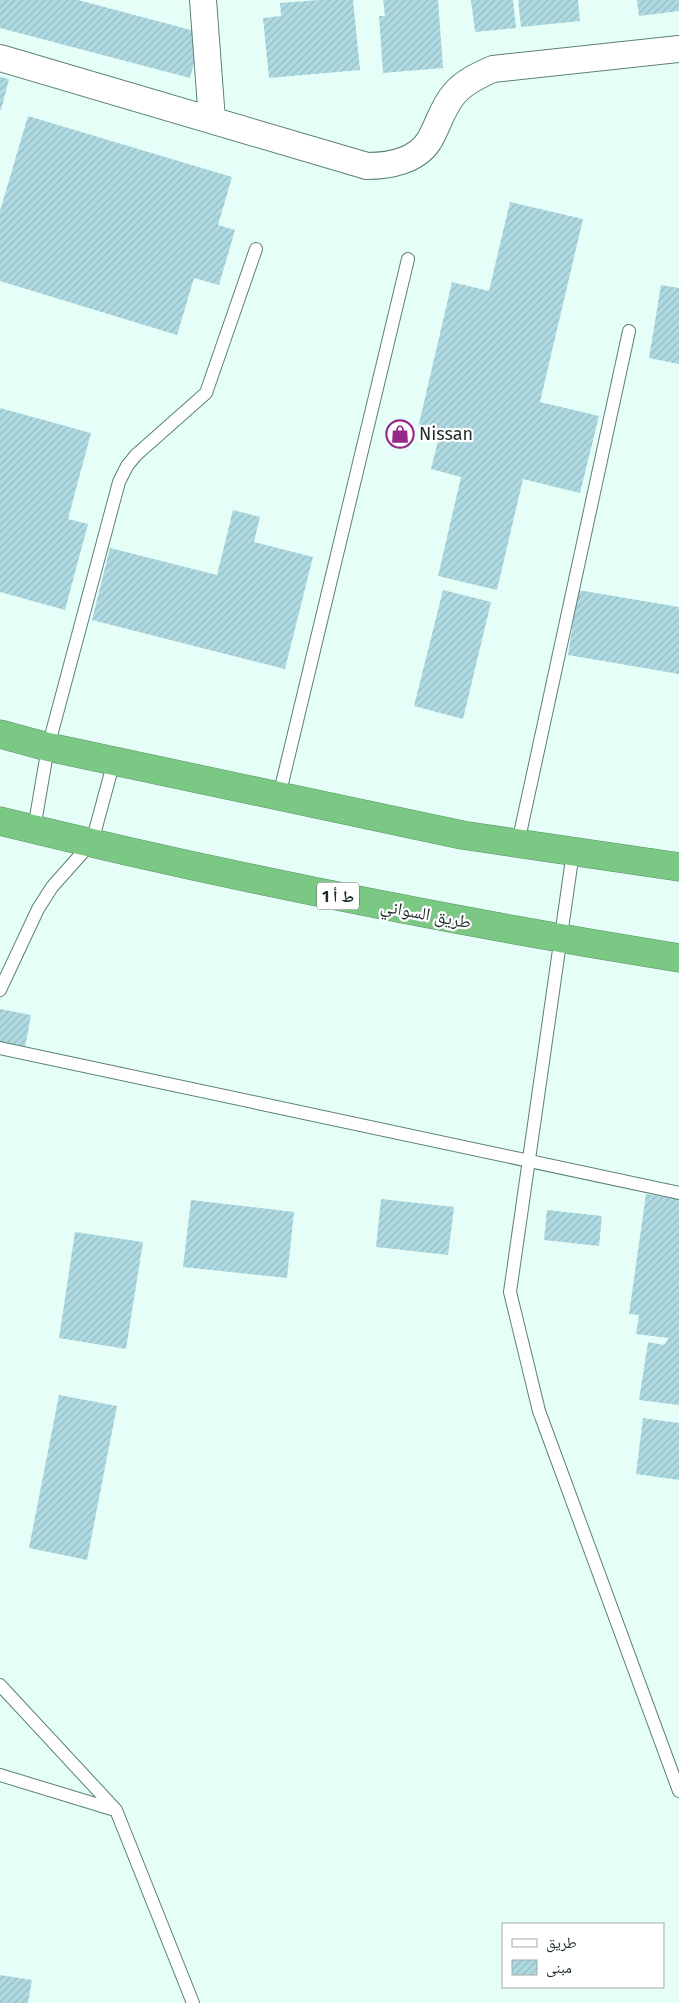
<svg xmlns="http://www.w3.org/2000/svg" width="679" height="2003" viewBox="0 0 679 2003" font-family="'Fira Sans','Noto Naskh Arabic',sans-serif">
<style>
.building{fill:url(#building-hatch)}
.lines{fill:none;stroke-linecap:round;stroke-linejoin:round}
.lane-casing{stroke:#5b8077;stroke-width:14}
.street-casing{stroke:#5b8077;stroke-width:28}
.highway-casing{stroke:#5a9265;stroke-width:29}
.lane{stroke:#fff;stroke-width:12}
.street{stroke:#fff;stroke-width:26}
.highway{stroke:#7bc885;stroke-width:28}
.labels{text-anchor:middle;stroke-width:4.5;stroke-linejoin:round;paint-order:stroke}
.shield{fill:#fff;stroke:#616c69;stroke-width:1}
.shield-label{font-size:16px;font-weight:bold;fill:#1d2d29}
.poi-label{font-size:18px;fill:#1d2d29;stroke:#fff;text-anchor:start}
.street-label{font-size:18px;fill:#1d2d29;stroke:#fff}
</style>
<defs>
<pattern id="building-hatch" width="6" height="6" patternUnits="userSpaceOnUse" patternTransform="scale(1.25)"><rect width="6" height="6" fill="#afdae2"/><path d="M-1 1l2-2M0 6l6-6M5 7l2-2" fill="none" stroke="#96bbc2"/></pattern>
</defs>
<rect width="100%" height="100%" fill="#e6fef8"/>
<path class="building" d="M0,0H78L202,33L190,78L0,28Z
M319,0H353L360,70L269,78L263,18L281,16L280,3Z
M383,0H438L443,68L383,73L379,16H385Z
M471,0H513L516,28L475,32Z
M518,0H578L580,21L521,27Z
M637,0H679V11L639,16Z
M0,77L9,79L1,110H0Z
M28,116L232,177L218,225L235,230L219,285L194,278L177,335L0,281V211Z
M510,202L583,219L540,402L599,416L580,493L523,479L497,590L438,576L461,477L431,469L440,433L418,428L452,282L489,291Z
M661,285L679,288V364L649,358Z
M0,408L91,433L68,519L88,524L65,610L0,592Z
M233,510L260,517L254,542L313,557L285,669L92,620L110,548L217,575Z
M443,590L491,602L463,719L414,706Z
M578,590L679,607V674L568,655Z
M0,1009L31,1015L25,1048L0,1042Z
M646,1194L679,1199V1405L639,1400L648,1342L664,1345L669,1338L636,1334L639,1315L629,1314Z
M381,1199L454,1207L448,1255L376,1247Z
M191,1200L294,1212L287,1278L183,1267Z
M547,1210L602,1216L599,1246L544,1240Z
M75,1232L143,1242L126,1349L59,1338Z
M59,1395L117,1406L87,1560L29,1548Z
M643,1418L679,1423V1480L636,1474Z
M0,1975L32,1980L28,2003H0Z"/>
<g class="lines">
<g class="lane-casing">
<path id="lane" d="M279,796L408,259
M34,829L48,747L119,482L127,466L136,455L206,393L256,249
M518,843L629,331
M573,852L510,1292L539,1411L679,1791
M0,990L38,909L52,887L92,842L114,761
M0,1048L679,1193
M0,1685L116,1810L193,2003
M0,1775L115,1810"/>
</g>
<g class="street-casing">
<path id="street" d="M203,0L212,120
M0,58L367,166C389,166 416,161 429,141C438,126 442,108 454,94C464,82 479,75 493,69L679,49"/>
</g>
<g class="highway-casing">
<path id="highway" d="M0,734L48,747L462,835L679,867
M0,821C224,876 451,921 679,958"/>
</g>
<use href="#lane" class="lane"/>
<use href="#street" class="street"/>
<use href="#highway" class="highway"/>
</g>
<defs>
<g id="shop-ring" transform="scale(1.4375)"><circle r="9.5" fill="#fff" stroke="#96298a" stroke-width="1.5"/><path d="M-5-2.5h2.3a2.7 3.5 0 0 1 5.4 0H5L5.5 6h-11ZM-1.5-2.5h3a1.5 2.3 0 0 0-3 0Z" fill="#96298a"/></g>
</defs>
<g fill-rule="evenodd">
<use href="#shop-ring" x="400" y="434"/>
</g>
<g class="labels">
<rect class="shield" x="317" y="882.5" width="42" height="27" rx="4"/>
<g class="shield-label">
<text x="338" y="902">ط أ 1</text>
</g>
<g class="poi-label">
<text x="419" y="440">Nissan</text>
</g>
<g class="street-label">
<text transform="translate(426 914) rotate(11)" y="6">طريق السواني</text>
</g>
</g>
<rect x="502" y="1923" width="162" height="65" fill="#ffffff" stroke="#a5aba9"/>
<rect x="512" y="1939" width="25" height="8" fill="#ffffff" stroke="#a5aba9"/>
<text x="546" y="1948" font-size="15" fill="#1d2d29">طريق</text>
<rect x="512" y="1960" width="25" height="15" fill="url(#building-hatch)" stroke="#a5aba9"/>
<text x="546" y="1973" font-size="15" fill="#1d2d29">مبنى</text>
</svg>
